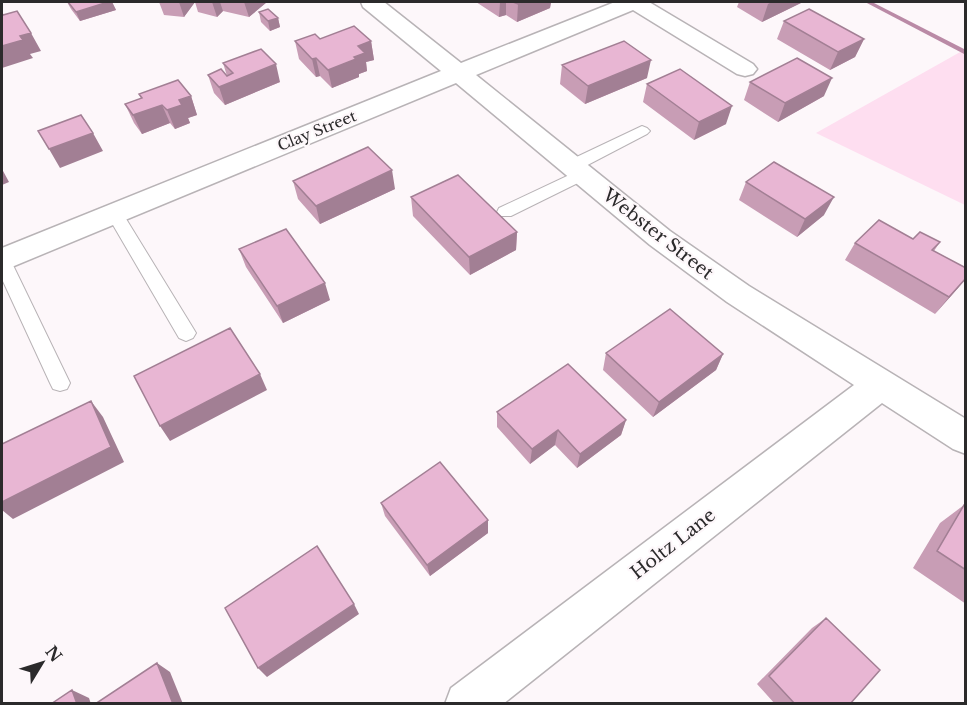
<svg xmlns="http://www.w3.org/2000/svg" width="967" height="705" viewBox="0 0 967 705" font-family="'Libre Baskerville',serif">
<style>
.green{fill:#fedef0}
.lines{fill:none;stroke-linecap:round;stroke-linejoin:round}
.stream{fill:#ba8aa6;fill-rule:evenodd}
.service-casing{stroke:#b8b3b6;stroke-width:2}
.minor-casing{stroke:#b8b3b6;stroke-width:3}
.service{fill:#fff;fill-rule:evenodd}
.minor{fill:#fff;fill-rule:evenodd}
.wall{fill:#c89db5}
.shaded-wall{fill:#a27f94}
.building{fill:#e8b6d3;stroke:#a27f94;stroke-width:1.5}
.labels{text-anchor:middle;stroke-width:4.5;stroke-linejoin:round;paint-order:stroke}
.far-street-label{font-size:15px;fill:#2b2a2b;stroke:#fdf7fa}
.street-label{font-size:18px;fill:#2b2a2b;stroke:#fdf7fa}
</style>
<rect width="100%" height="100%" fill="#fdf7fa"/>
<path class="green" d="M962,51L966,54L965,205L816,133Z"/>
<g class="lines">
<path class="stream" d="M865,2H872L966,50V55Z"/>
<g class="service-casing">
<path id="service" d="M642,126L647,128L650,131L647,134L578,170H566L564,166L566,162Z
M582,169L588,170L590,174L588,178L511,216H499L497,212L499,208Z
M114,207L120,209L193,328L196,333L193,338L186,341L179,338L106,213L108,209Z
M2,255L8,256L11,261L70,383L67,389L60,391L53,389L50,383L2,279Z"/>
</g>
<g class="minor-casing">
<path id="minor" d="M361,2H384L461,63L615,2H649L753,64L757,69L753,74L745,76L737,74L633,10L476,75L670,231L749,286L966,419V454L953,449L882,403L503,704H445L451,688L854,385L727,302L650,245L456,83L2,271V248L441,71L363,7Z"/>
</g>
<use href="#service" class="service"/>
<use href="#minor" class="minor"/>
</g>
<path class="wall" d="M67,2H112L116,10L80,21L71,9Z
M159,2H267L249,17L223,11L217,17L198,12L195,2L184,17L164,15Z
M476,2H551L550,8L517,22L506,15L499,17Z
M739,2H803L762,22L737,7Z
M259,12L278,18L280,27L270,31L261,22Z
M784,21L864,39L855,57L830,70L777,39Z
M320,39L371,41L374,60L366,62L367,71L359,74V77L332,88L320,76L316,77L299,59L295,41Z
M223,63L280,82L225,105L214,93L208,75L227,76Z
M562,65L647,78L585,104L560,84Z
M750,82L824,96L778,122L744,100Z
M647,84L726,124L694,140L643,102Z
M139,94L191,96L197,115L188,118L190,123L175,129L170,123L142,134L134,123L125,104L141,99Z
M293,181L395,189L320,224L298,199Z
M746,182L824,215L797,237L739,200Z
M411,197L517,232L516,250L470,275L413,216Z
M913,239L940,242L934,251L966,268V279L935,314L845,260L855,243Z
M239,249L330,300L283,323L246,267Z
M606,353L723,354L716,370L653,417L603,370Z
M497,412L626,420L621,435L577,468L555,445L530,464L497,427Z
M381,503L488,520V533L430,576L385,516Z
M964,505L966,506V604L913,568L940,523Z
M826,618L850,704H775L757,684L812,628Z"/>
<path class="shaded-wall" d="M108,2H112L116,10L80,21L76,12Z
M179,2H195L184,17Z
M212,2H220L223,11L217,17Z
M244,2H267L249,17Z
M500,2H506V15L499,17Z
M524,2H551L550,8L517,22L518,4Z
M772,2H803L762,22L768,4Z
M278,18L280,27L270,31L268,21Z
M31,33L41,51L30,54L33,58L2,68V46L20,36Z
M864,39L855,57L830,70L838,52Z
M371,41L374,60L366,62L367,71L359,74V77L332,88L328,70L354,57L358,46Z
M316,58L320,76L316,77L312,59Z
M651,60L647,78L585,104L588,86Z
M276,64L280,82L225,105L219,87Z
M832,78L824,96L778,122L785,103Z
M191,96L197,115L188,118L190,123L175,129L167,110L179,100Z
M162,105L170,123L142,134L133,115Z
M732,106L726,124L694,140L699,122Z
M93,133L103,151L60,168L49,149Z
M2,169L9,182L2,185Z
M392,170L395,189L320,224L316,206Z
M834,197L824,215L797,237L805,219Z
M517,232L516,250L470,275L469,257Z
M966,278L957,289L935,314L949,297Z
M325,283L330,300L283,323L277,306Z
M723,354L716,370L653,417L659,402Z
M260,374L267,390L170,441L160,426Z
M91,401L103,417L124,462L13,519L2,510V502Z
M626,420L621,435L577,468L580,454Z
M558,430L555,445L530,464L532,449Z
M488,520V533L430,576L427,565Z
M354,604L359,614L267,677L258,668Z
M157,663L170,672L183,704H173Z
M72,690L89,698L91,704H77Z"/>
<path class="building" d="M68,2H108L76,12Z
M513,2H524L518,4Z
M268,9L278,18L268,21L259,12Z
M809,9L864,39L838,52L784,21Z
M17,11L31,33L20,36L23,40L2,46V13L3,15Z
M354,26L371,41L358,46L365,53L354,57L356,59L328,70L316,58L312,59L295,41L315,34L320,39Z
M624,41L651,60L588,86L562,65Z
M261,49L276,64L219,87L208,75L221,69L227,76L233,73L223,63Z
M797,58L832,78L785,103L750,82Z
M680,69L732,106L699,122L647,84Z
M178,80L191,96L179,100L182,105L167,110L162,105L133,115L125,104L142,98L139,94Z
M81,115L93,133L49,149L38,131Z
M368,147L392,170L316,206L293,181Z
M774,162L834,197L805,219L746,182Z
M458,175L517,232L469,257L411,197Z
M879,220L913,239L920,232L940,242L932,250L966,268V278L949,297L855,243Z
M286,229L325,283L277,306L239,249Z
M670,309L723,354L659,402L606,353Z
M230,328L260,374L160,426L134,376Z
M568,364L626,420L580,454L558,430L532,449L497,412Z
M91,401L111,447L2,502V444Z
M440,462L488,520L427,565L381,503Z
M964,505L966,506V570L937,551Z
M317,546L354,604L258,668L225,608Z
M826,618L880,670L850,704H795L769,676Z
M157,663L173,704H95Z
M72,690L77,704H51Z"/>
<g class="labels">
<g class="far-street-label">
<text transform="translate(317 131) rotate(-22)" y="5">Clay Street</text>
</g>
<g class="street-label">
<text transform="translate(658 234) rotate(38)" y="6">Webster Street</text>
<text transform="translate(673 544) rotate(-38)" y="6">Holtz Lane</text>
</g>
</g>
<rect width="967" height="705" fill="none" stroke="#2b2a2b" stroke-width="6"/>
<g transform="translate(42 663) rotate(52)" stroke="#fdf7fa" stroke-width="4.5" paint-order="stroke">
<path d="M0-4.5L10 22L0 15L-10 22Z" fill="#2b2a2b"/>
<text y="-9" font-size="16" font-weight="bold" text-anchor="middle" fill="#2b2a2b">N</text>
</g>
</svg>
